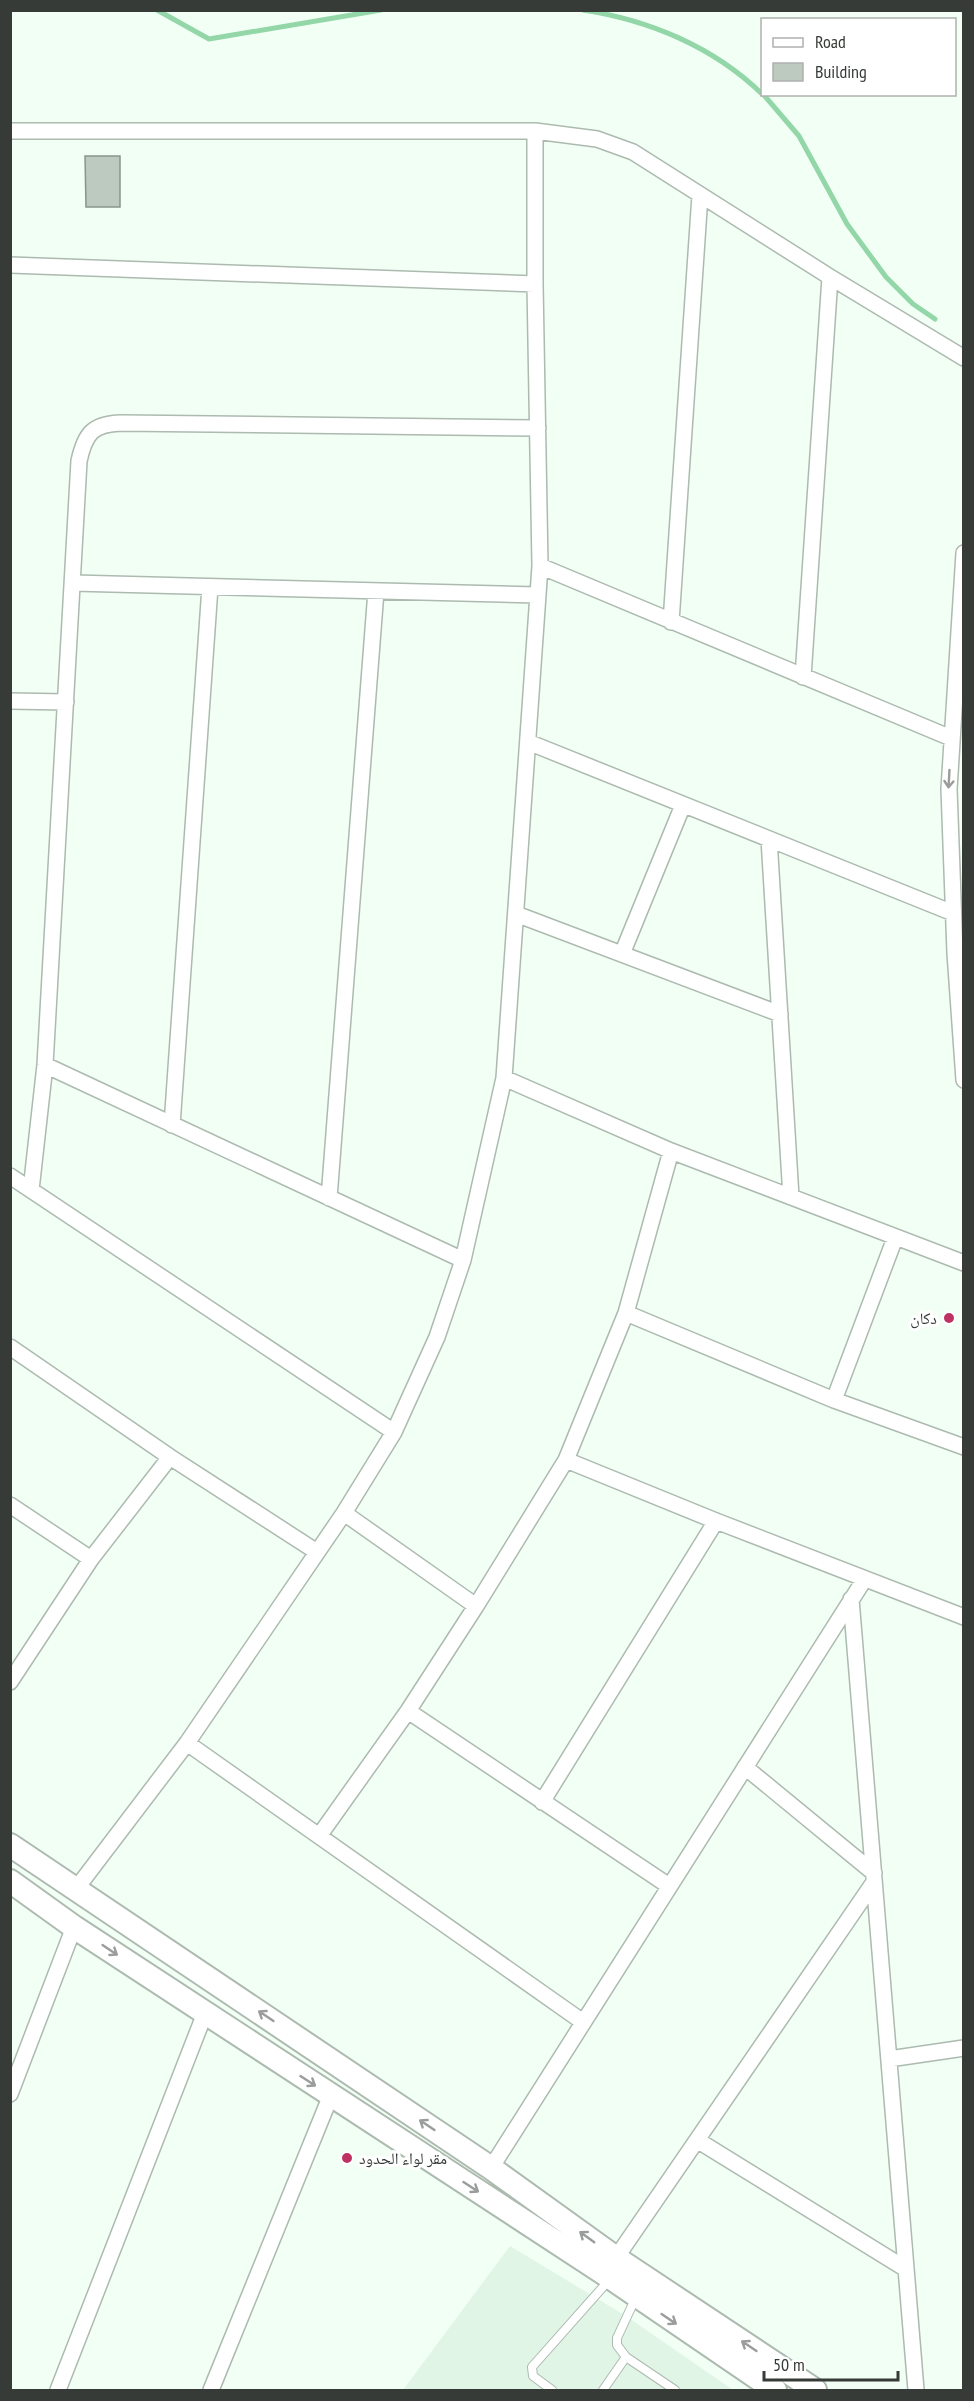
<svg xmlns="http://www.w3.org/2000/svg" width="974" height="2401" viewBox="0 0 974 2401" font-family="'PT Sans Narrow','Noto Naskh Arabic',sans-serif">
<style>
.built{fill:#e1f5e6}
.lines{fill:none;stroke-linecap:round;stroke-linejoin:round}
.stream{stroke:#93d6a8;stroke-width:5}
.building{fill:#bdcac0;stroke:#89958c;stroke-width:1.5}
.lane-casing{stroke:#acbab0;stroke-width:10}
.street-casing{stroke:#acbab0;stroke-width:18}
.secondary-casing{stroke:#acbab0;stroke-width:26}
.lane{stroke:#fff;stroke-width:8}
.street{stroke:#fff;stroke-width:15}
.secondary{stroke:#fff;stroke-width:22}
.oneway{stroke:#9a9d9b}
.poi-dot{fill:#be3163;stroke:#fff;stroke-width:2}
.labels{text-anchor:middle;stroke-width:6;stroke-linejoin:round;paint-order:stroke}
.poi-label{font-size:16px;fill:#363b37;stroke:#fff;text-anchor:end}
</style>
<rect width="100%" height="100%" fill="#f1fff4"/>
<path class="built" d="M510,2246L626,2316L733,2390H403Z"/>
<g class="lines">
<path class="stream" d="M157,10L209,39L381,10
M583,10C649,20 714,47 762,94
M763,94L799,136L847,224L886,277L913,304L935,319"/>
</g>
<path class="building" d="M85,156H120V207H86Z"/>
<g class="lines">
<g class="lane-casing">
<path id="lane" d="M636,2297L617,2338V2345L626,2357L675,2390
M552,2390L533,2376L532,2367L610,2279
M603,2390L626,2357"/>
</g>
<g class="street-casing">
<path id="street" d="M10,131H535L597,139L633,152L830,277L964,358
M10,265L535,284
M964,553L949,789L955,953L964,1080
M540,566L951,738
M73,583L537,595
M671,622L700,195
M803,677L830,277
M10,701L66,702
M528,742L953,913
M769,839L791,1197
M516,914L780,1014
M622,954L683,805
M45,1065L463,1260
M504,1078L671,1151L964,1263
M172,1125L210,587
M10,1176L394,1432
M31,1190L45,1065L79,461C85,434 92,424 121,423L538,428
M329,1198L376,591
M626,1313L834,1400L964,1447
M10,1347L170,1457L317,1552
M834,1400L895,1238
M566,1460L716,1521L964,1617
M10,1505L91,1559L10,1682
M344,1513L476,1606
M91,1559L170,1457
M851,1599L916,2390
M408,1711L669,1886
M187,1743L583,2022
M745,1767L874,1873
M542,1802L716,1521
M319,1836L408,1711L476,1606L566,1460L626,1313L671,1151
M76,1889L187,1743L344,1513L394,1432L437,1337L463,1260L504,1078L540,566L535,284V131
M889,2059L964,2048
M10,2094L74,1927
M697,2140L906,2269
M491,2168L864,1580
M616,2258L874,1882
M58,2390L205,2013
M211,2390L331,2095"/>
</g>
<g class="secondary-casing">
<path id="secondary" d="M10,1845L491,2168L616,2258L815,2390
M10,1881L74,1927L611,2278L775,2390"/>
</g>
<use href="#lane" class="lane"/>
<use href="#street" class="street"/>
<use href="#secondary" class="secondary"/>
</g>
<defs><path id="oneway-shaft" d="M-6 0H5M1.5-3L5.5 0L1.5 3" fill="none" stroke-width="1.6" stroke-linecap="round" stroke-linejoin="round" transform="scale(1.5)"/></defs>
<g class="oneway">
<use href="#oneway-shaft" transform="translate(949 779) rotate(93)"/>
<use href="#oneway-shaft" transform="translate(110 1950) rotate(34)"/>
<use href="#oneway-shaft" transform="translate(266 2016) rotate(-146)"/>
<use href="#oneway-shaft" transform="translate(308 2081) rotate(33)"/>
<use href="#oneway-shaft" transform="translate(427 2125) rotate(-146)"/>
<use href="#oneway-shaft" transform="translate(471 2187) rotate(33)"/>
<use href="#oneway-shaft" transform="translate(587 2237) rotate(-144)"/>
<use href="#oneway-shaft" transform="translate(669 2319) rotate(34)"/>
<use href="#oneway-shaft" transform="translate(749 2346) rotate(-146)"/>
</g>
<g class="poi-dot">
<circle cx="949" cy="1318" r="6"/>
<circle cx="347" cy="2158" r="6"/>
</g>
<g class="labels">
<g class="poi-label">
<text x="937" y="1324">دكان</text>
<text x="359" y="2164" text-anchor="start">مقر لواء الحدود</text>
</g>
</g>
<rect width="974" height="2401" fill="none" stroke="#363b37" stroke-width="24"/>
<rect x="761" y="18" width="195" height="78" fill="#ffffff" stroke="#afb1af" stroke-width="1.5"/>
<rect x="773" y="38" width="30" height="9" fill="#ffffff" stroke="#afb1af" stroke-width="1.5"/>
<text x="815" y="48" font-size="18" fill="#363b37">Road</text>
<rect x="773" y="63" width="30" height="18" fill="#bdcac0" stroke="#afb1af" stroke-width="1.5"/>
<text x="815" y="78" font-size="18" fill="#363b37">Building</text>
<path d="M764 2371v9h134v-9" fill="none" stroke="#363b37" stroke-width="3"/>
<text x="773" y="2371" font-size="18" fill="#363b37" stroke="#ffffff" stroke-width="4.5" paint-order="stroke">50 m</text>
</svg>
